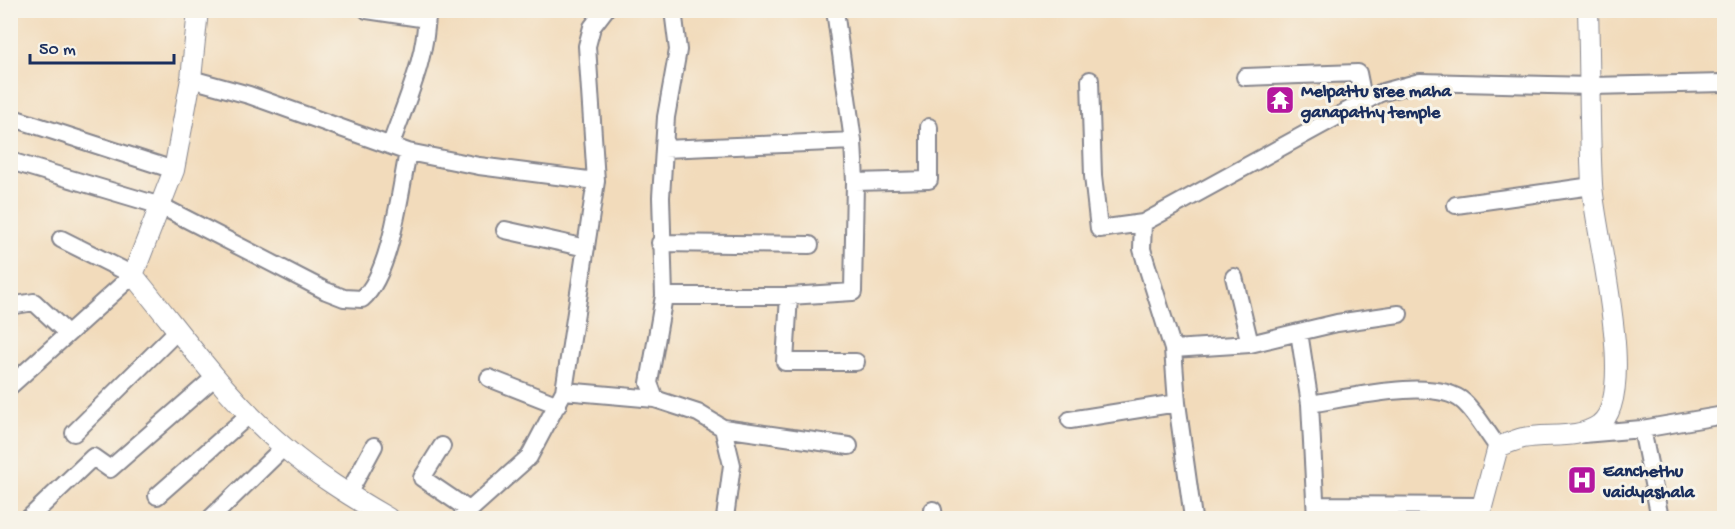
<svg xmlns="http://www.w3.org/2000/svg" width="1735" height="529" viewBox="0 0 1735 529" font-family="'Gochi Hand',sans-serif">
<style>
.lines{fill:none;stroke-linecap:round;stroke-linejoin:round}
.minor-casing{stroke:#86858c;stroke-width:20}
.tertiary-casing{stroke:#86858c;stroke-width:22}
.minor{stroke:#fff;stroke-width:16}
.tertiary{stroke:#fff;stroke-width:20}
.labels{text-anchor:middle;stroke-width:6;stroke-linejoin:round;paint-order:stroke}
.poi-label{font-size:18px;font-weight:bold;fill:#1b2f5e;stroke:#f7f3e8;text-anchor:start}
</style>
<rect width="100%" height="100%" fill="#f7f3e8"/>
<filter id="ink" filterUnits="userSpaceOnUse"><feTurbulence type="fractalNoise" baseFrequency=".0167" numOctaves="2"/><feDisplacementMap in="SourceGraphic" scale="12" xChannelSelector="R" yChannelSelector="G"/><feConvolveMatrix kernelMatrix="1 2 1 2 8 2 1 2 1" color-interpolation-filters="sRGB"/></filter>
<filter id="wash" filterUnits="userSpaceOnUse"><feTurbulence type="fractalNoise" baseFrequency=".008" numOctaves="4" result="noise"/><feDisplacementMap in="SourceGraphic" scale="24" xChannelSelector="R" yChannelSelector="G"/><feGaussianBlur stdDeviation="1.35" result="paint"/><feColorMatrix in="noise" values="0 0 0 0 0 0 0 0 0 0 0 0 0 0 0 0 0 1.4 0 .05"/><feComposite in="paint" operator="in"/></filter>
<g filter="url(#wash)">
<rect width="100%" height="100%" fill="#f2dbbb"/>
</g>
<g filter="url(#ink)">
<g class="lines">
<g class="minor-casing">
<path id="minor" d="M367,10L427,19
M673,10L678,50L666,117L661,197L664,296L649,383L655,399L698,413L723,428L732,465L725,518
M1245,77L1358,73L1364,103
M191,79L249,95L408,152L479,166L596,181
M1090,80L1093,176L1099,229L1143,223
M10,117L174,170
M391,144C406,101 427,58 427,10
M664,149L853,141
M10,161L161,206L326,291L344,298L362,299C391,274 400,191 408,152
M855,182L929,180V127
M1456,205L1592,186
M505,230L586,248
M660,243L810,245
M1234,277L1250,344
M664,296H789L853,292L855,182L853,141L835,10
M789,296L785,362H856
M10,306L34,302L67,333
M1173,349L1250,344L1299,332
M489,378L558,405
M10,386L133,275L61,239
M564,391L655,399
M1310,404C1348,398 1435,376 1464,402C1477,414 1487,433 1498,447
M1070,420L1177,403
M723,428L849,446
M1642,429L1660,518
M74,433L176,332
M1583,434L1642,429L1724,415
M442,446L422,478L469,510
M348,494L374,446
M157,496L250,414
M1316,505L1480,506
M933,510L934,518
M29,518L93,457L110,469L215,377
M211,518L284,447
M461,518L529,457L564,391L596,181L587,46L592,27L605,10
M1193,518L1177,403L1173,349L1146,263L1142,249L1143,223L1380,93L1420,82L1591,86L1724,83
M1316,518L1310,404L1299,332L1337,323L1399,314"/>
</g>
<g class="tertiary-casing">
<path id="tertiary" d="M198,10L191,79L174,170L133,275C182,334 226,398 285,448C316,475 352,497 388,518
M1479,518L1498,447C1506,444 1515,440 1523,438C1548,433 1577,440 1599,425C1640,395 1594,230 1592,184C1589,126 1590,68 1588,10"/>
</g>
<use href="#minor" class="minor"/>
<use href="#tertiary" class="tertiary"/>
</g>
</g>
<defs>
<g id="temple-square" transform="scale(1.5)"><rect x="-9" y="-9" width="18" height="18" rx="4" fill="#b5179e" stroke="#f7f3e8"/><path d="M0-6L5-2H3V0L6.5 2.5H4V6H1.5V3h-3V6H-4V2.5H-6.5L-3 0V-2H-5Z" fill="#fff"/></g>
<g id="hospital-square" transform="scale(1.5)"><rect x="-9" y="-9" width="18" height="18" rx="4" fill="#b5179e" stroke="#f7f3e8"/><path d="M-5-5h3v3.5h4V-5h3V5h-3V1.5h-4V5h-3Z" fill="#fff"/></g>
</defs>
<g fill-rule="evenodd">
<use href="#temple-square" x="1280" y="100"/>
<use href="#hospital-square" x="1582" y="480"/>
</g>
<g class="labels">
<g class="poi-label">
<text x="1301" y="96">Melpattu sree maha<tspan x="1301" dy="21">ganapathy temple</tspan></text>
<text x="1603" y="476">Eanchethu<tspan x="1603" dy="21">vaidyashala</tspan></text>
</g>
</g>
<rect width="1735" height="529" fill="none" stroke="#f7f3e8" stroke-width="36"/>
<path d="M30 54v9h144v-9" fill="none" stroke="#1b2f5e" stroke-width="3"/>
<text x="39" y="54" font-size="18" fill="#1b2f5e" stroke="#f7f3e8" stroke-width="4.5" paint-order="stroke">50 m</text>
</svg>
